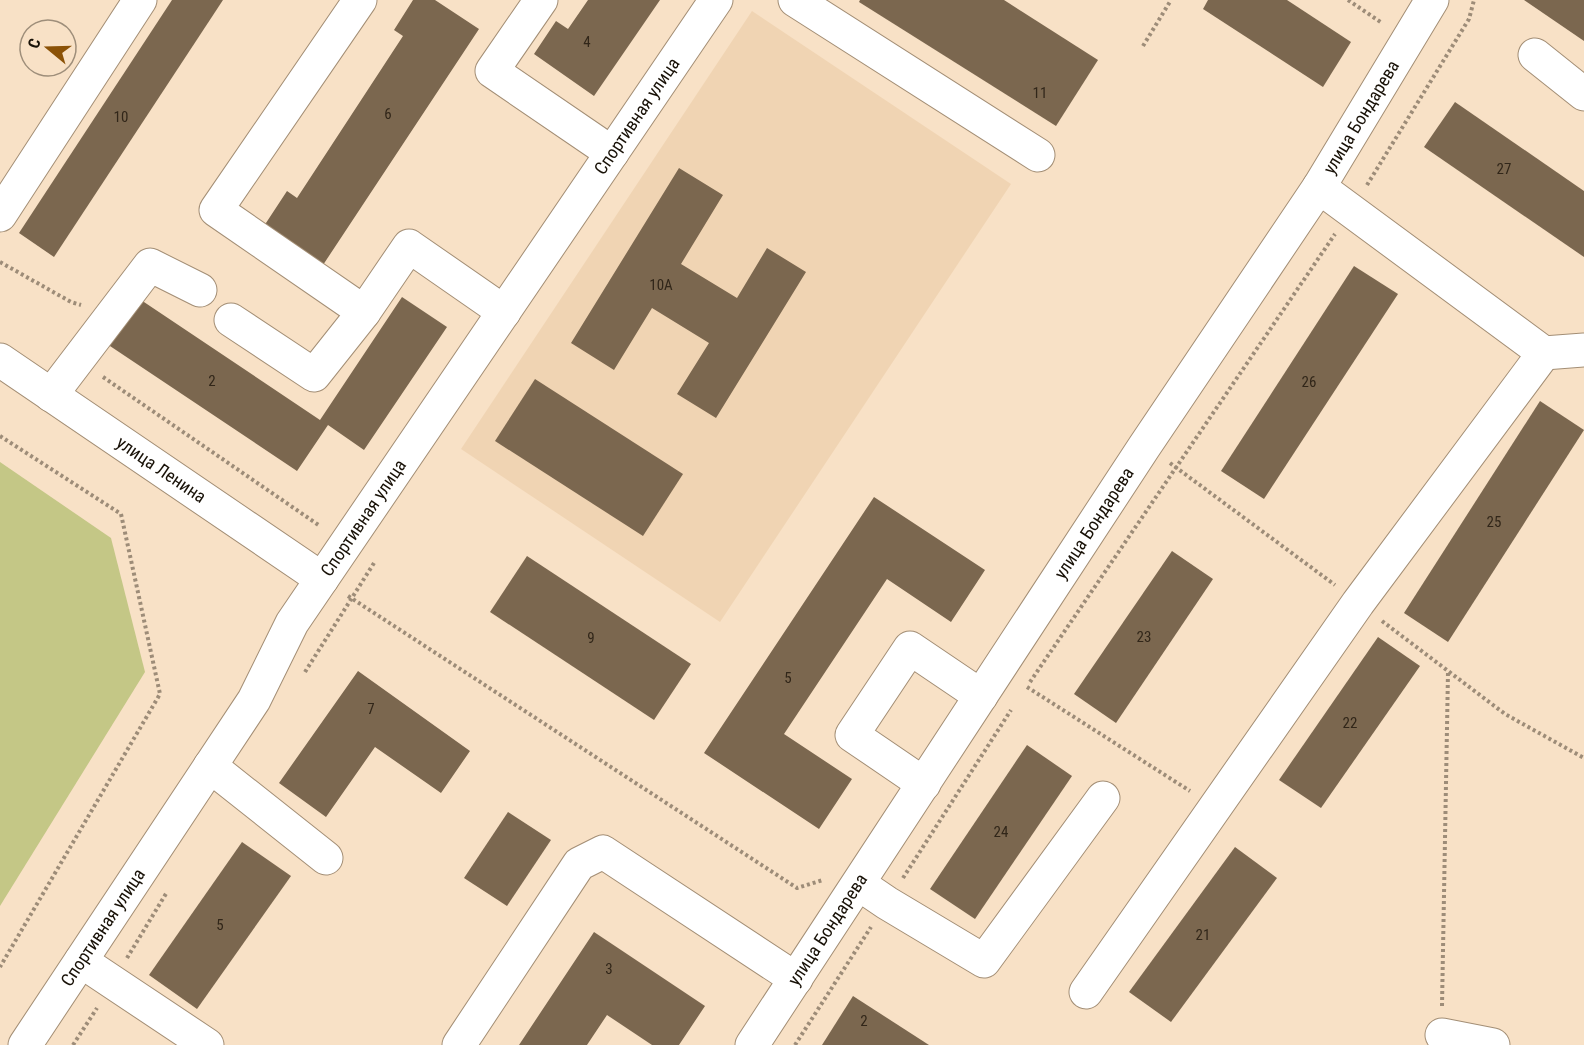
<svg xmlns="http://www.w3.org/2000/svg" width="1584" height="1045" viewBox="0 0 1584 1045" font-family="'Roboto Condensed',sans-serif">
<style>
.built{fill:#f0d4b3}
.green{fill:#c4c786}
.building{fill:#7b674f}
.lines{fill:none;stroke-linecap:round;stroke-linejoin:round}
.minor-casing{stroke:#a38e75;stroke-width:35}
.path{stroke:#9d8c78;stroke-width:4;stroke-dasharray:3 3;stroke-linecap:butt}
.minor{stroke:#fff;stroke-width:33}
.labels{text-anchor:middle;stroke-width:5;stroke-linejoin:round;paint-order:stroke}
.number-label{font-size:15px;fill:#312619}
.street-label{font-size:18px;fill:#181107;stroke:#f8e1c6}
</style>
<rect width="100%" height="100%" fill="#f8e1c6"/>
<path class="built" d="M752,11L1011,184L720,622L461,449Z"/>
<path class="green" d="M0,462L111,538L145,672L0,906Z"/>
<g class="building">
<path d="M172,0H223L54,257L19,233Z"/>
<path d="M413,0H435L479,29L323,265L264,226L287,191L297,198L403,36L394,30Z"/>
<path d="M588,0H660L594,96L534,54L556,21L568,29Z"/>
<path d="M860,0H1004L1098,60L1056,126L859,2Z"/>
<path d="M1208,0H1287L1351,42L1323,87L1203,9Z"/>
<path d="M1524,0H1584V41Z"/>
<path d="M1455,102L1584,191V257L1424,147Z"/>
<path d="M679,168L723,195L681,264L737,298L767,248L806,272L716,418L677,394L709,343L652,308L614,370L571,343Z"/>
<path d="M1354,266L1398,294L1264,499L1221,471Z"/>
<path d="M135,296L320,420L402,297L447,327L364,450L328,425L297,471L104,342Z"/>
<path d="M535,379L683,474L643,536L495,441Z"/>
<path d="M1540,401L1584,430L1448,642L1404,613Z"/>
<path d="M874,497L985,570L951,622L887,579L784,734L852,779L819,829L704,753Z"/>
<path d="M1172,551L1213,579L1116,723L1074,694Z"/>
<path d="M527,556L691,664L654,720L490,612Z"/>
<path d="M1378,637L1420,666L1321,808L1279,780Z"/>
<path d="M358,671L470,751L441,793L375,747L326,817L279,783Z"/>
<path d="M1027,745L1072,776L975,919L930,889Z"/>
<path d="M508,812L551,840L507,906L464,878Z"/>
<path d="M242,842L291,876L197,1009L149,975Z"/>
<path d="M1235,847L1277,878L1171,1022L1129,992Z"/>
<path d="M594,932L705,1006L679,1045H652L607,1015L587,1045H519Z"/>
<path d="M853,996L929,1045H822Z"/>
</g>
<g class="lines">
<defs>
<g id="minor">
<path d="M360,0L216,210L364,312L409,246L504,312"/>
<path d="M541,0L492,71L612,153"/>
<path d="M795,0L1038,155"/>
<path d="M1535,55L1584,94"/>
<path d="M1319,187L1544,353L1584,350"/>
<path d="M0,215L140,0"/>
<path d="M231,320L314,375L364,312"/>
<path id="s1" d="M0,360L322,579"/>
<path d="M51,395L150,265L200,290"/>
<path d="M210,766L326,858"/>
<path d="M924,784L852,735L910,648L981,696"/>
<path d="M859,884L887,903L984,961L1103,798"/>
<path d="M81,961L207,1045"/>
<path d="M1086,992L1358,603L1544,353"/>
<path d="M1442,1035L1493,1045"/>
<path id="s2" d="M25,1045L254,700L292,623L716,0"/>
<path d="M459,1045L579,864L603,852L796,979"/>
<path id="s3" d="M752,1045L1144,447L1319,187L1432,0"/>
</g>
</defs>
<use href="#minor" class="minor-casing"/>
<g class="path">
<path d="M1348,0L1382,23"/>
<path d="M1143,46L1171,0"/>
<path d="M1367,185L1469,19L1474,0"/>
<path d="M0,262L71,302L81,305"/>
<path d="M103,377L320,526"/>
<path d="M0,436L121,514L160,694L0,967"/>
<path d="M1170,463L1335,585"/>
<path d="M348,596L797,888L823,880"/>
<path d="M1382,621L1505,714L1584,758"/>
<path d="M305,672L374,563"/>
<path d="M1030,682L1335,234"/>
<path d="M1027,687L1190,791"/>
<path d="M903,878L1011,710"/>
<path d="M127,958L167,892"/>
<path d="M1442,1006L1448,672"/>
<path d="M73,1045L97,1008"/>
<path d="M795,1045L871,927"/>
</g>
<use href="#minor" class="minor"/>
</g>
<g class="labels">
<g class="number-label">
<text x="587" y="47">4</text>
<text x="1040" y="98">11</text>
<text x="388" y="119">6</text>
<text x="121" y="122">10</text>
<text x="1504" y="174">27</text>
<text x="661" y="290">10А</text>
<text x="212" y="386">2</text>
<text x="1309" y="387">26</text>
<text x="1494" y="527">25</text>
<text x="1144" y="642">23</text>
<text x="591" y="643">9</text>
<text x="788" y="683">5</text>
<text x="371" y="714">7</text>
<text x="1350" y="728">22</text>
<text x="1001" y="837">24</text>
<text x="220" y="930">5</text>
<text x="1203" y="940">21</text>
<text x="609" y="974">3</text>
<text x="864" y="1026">2</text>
</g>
<g class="street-label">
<text dy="6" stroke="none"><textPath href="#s2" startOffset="1113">Спортивная улица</textPath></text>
<text dy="6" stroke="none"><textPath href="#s3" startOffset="1110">улица Бондарева</textPath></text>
<text dy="6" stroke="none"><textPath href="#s1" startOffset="195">улица Ленина</textPath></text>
<text dy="6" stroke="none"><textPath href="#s2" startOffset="627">Спортивная улица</textPath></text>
<text dy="6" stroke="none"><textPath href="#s3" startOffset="624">улица Бондарева</textPath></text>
<text dy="6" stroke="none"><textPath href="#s2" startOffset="141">Спортивная улица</textPath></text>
<text dy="6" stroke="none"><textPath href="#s3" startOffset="138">улица Бондарева</textPath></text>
</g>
</g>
<g transform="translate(48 48) rotate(289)"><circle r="28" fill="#f8e1c6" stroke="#9e8e7a" stroke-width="1.5"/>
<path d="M0-4.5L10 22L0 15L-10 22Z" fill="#8b5207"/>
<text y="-9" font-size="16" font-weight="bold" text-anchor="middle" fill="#181107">С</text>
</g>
</svg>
